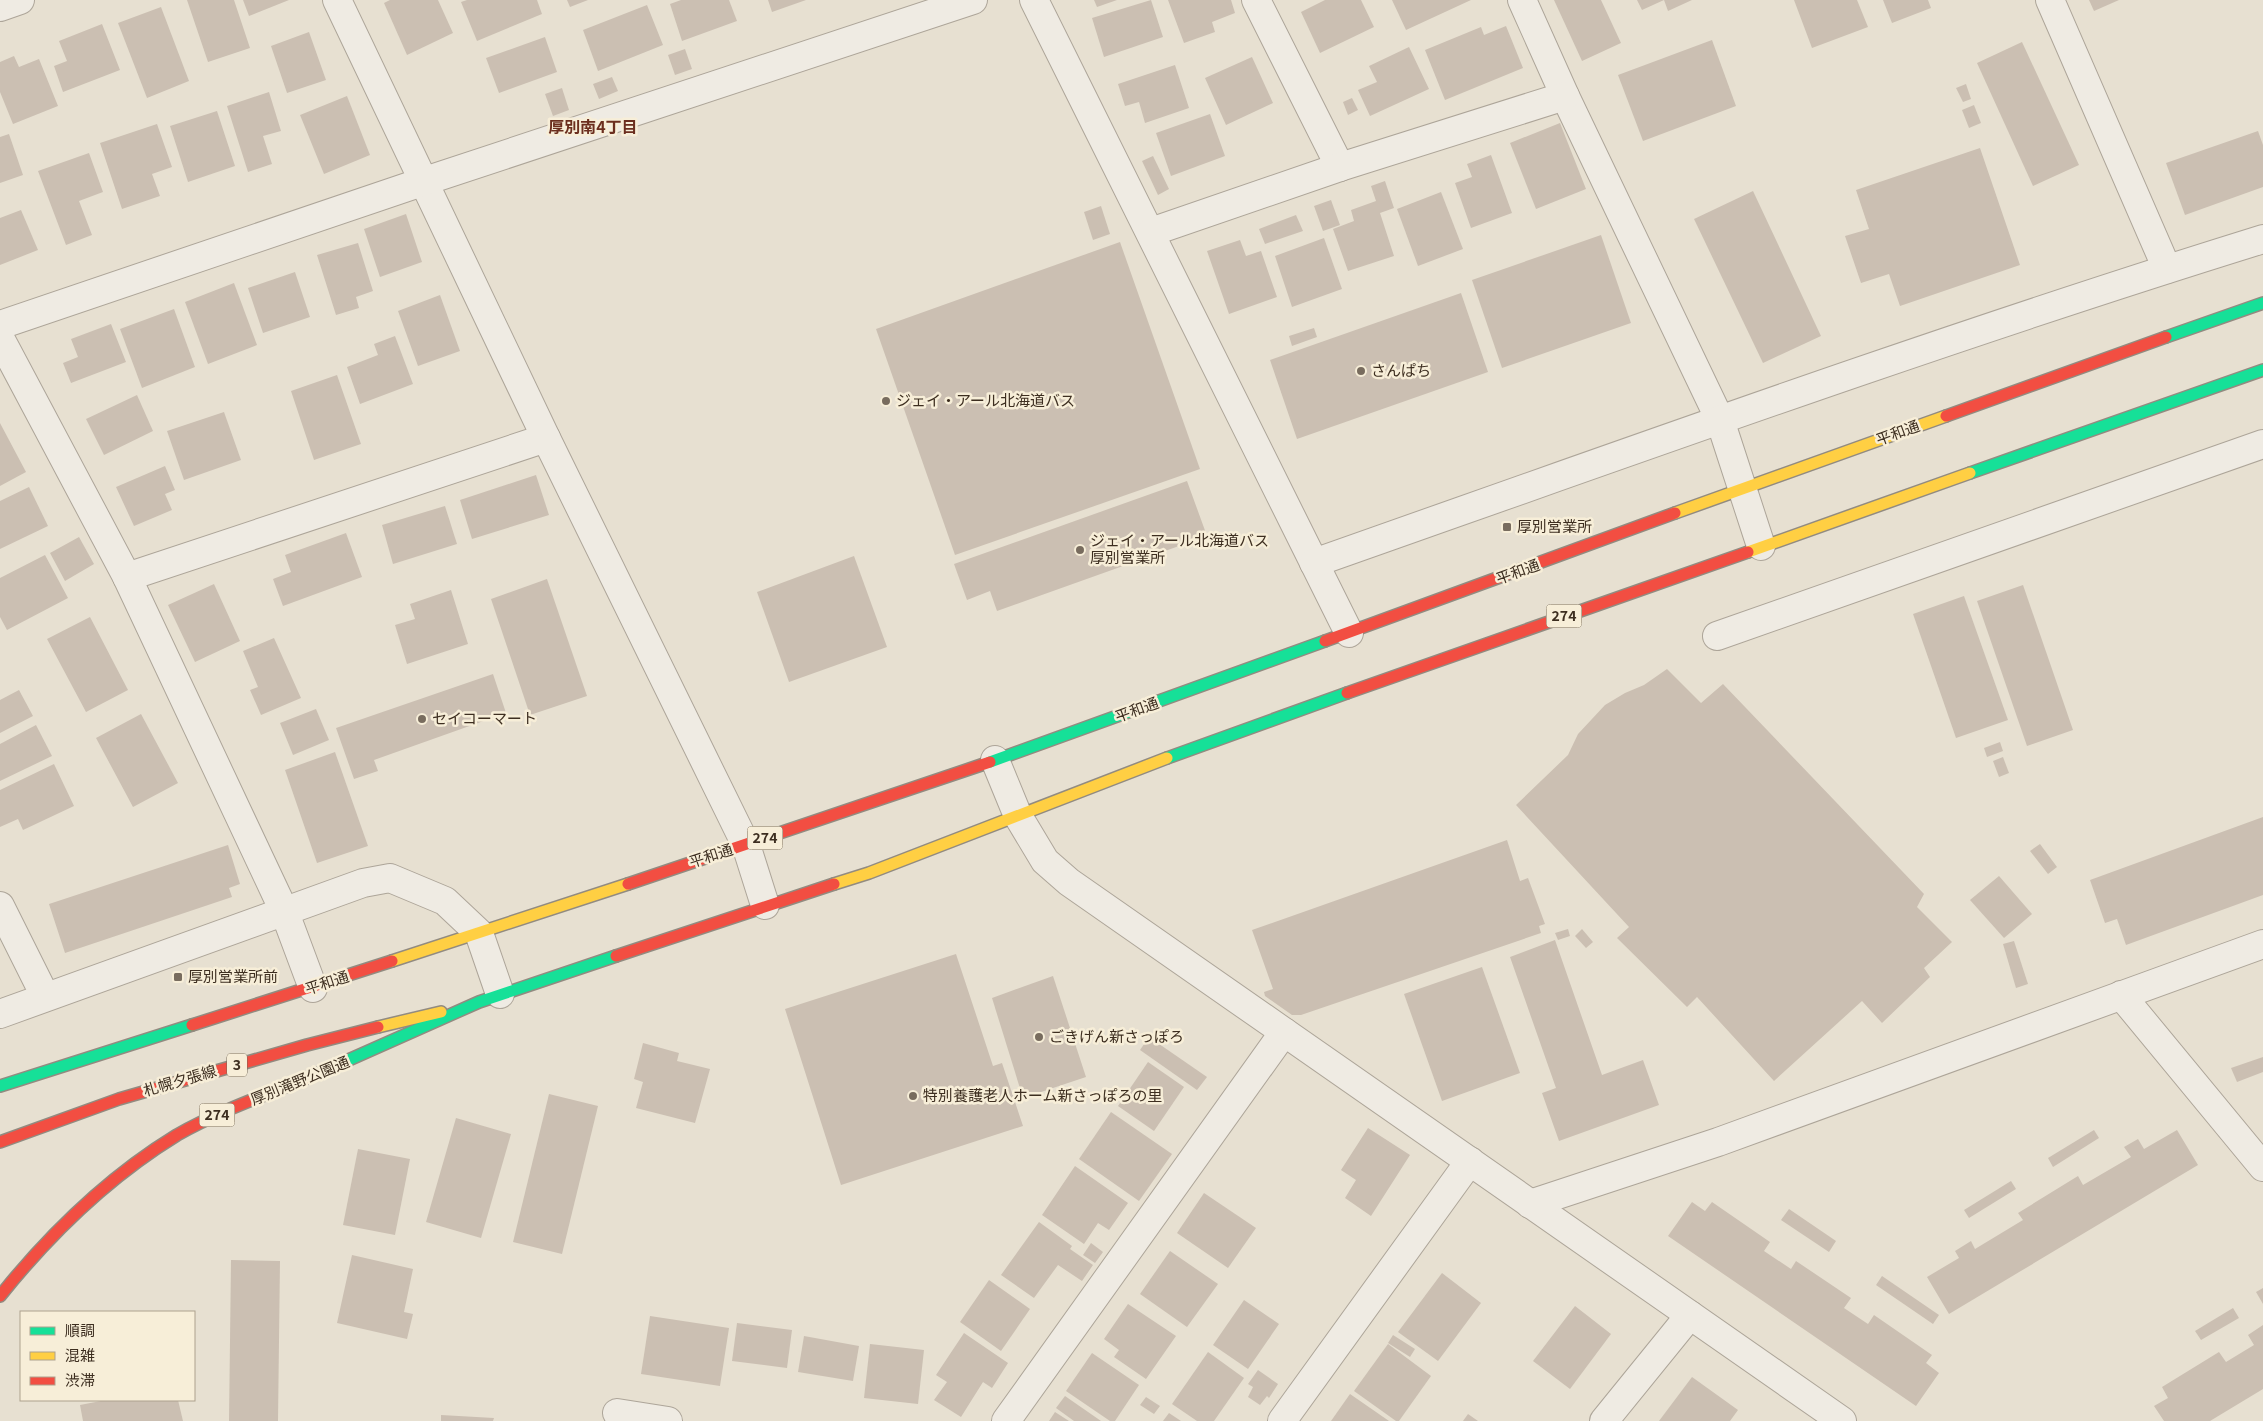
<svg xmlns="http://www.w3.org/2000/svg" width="2263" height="1421" viewBox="0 0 2263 1421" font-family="Georgia,'Noto Sans JP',serif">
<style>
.building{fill:#cbbfb2}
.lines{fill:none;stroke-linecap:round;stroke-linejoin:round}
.street-casing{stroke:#ada599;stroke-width:30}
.fast-casing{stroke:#928b80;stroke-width:14}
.slow-casing{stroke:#928b80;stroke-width:14}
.jam-casing{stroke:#928b80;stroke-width:14}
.street{stroke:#efebe3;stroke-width:28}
.fast{stroke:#16e098;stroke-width:11}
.slow{stroke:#ffcf43;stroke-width:11}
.jam{stroke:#f24e42;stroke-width:11}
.poi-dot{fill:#786c5e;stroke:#f7eed8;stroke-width:2}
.labels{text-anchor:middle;stroke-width:5;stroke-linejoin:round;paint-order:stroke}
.shield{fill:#f7eed8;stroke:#756857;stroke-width:1}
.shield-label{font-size:14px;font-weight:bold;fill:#3d2e20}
.poi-label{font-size:15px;fill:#3d2e20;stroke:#f7eed8;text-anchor:start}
.street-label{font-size:15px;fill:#3d2e20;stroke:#f7eed8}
.neighbourhood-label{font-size:16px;font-weight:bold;fill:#6b2e1e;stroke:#f7eed8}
</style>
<rect width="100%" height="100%" fill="#e7e0d1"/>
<g class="building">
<path d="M187,0H234L250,48L208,62Z"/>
<path d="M243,0H289L249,16Z"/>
<path d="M390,0H438L453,33L407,55L384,3Z"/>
<path d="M467,0H537L542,14L477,41L461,2Z"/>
<path d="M567,0H588L570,7Z"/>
<path d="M681,0H729L737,21L682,41L670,4Z"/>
<path d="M768,0H806L772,12Z"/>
<path d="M1094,0H1117L1097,7Z"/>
<path d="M1151,0L1163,37L1104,57L1092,18Z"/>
<path d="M1168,0H1231L1235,13L1212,22L1215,32L1184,43Z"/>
<path d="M1325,0H1361L1374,27L1320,53L1301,12Z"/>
<path d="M1392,0H1471L1406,30Z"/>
<path d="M1554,0H1601L1621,43L1582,61Z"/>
<path d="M1637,0H1692L1668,11L1664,0L1642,10Z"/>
<path d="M1794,0H1857L1868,27L1812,48Z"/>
<path d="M1883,0H1928L1931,8L1892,23Z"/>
<path d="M2089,0H2119L2094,11Z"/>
<path d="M647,5L663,45L598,71L583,30Z"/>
<path d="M161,7L189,81L147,98L118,23Z"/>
<path d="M102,24L120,70L63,92L54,66L67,61L59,41Z"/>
<path d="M1506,26L1523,68L1445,100L1425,50L1481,27L1484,35Z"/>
<path d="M309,32L326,80L287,93L271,46Z"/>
<path d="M545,37L557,72L499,93L486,58Z"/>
<path d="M1712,40L1736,106L1643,141L1618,75Z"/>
<path d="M2022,42L2079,165L2033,186L1977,63Z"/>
<path d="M1409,47L1429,89L1370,116L1358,90L1377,82L1369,66Z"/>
<path d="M685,49L692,69L675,75L668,55Z"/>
<path d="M14,56L19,67L39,59L58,106L13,124L0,92V62Z"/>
<path d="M1252,57L1273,103L1226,125L1205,78Z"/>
<path d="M1175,65L1189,108L1145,123L1139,102L1125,106L1118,84Z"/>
<path d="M612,77L618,91L599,99L593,84Z"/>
<path d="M1966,84L1971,99L1963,102L1956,88Z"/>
<path d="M562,88L569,110L553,116L545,94Z"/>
<path d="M269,92L281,131L263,136L272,164L248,172L227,106Z"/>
<path d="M347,96L370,155L324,174L300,115Z"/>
<path d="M1352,98L1358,110L1348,115L1343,102Z"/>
<path d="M1974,105L1981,123L1969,128L1962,110Z"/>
<path d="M217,111L235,166L188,182L170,126Z"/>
<path d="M1210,114L1225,156L1171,176L1156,133Z"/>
<path d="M1560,123L1586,189L1536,209L1510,143Z"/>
<path d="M157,124L172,167L152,174L160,196L122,209L100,143Z"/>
<path d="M2258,131L2263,145V187L2185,215L2166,163Z"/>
<path d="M9,134L23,175L0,183V137Z"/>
<path d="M1980,148L2020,265L1900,306L1889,274L1861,283L1845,236L1869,229L1856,190Z"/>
<path d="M89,153L103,192L79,201L92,235L66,245L38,171Z"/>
<path d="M1491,155L1512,213L1471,228L1455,183L1472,177L1467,164Z"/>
<path d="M1153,156L1169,189L1158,195L1142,161Z"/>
<path d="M1385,181L1394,208L1380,213L1394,256L1348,271L1333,229L1354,221L1351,210L1376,201L1371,186Z"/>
<path d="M1753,191L1821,336L1763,363L1694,219Z"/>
<path d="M1441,192L1463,249L1418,266L1397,209Z"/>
<path d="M1331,200L1340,225L1323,231L1314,206Z"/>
<path d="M1101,206L1110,234L1093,240L1084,212Z"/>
<path d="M21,210L38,250L0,265V218Z"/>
<path d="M406,214L422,262L380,277L364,229Z"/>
<path d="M1296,215L1303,231L1265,244L1259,229Z"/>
<path d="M1601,235L1631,323L1502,368L1472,280Z"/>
<path d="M1324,238L1342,289L1292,307L1275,256Z"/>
<path d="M1240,240L1246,256L1261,251L1277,297L1229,314L1207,251Z"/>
<path d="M1120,242L1200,469L955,555L876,329Z"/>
<path d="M358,243L373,291L356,297L359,308L336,315L317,255Z"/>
<path d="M295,272L310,317L263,333L248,288Z"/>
<path d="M234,283L257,345L208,364L185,302Z"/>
<path d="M1461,293L1488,372L1297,439L1270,360Z"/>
<path d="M440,295L460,351L418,366L398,311Z"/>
<path d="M174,309L195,367L142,388L120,329Z"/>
<path d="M111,324L126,362L71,383L63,363L78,357L71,339Z"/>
<path d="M1314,328L1317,337L1292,346L1289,336Z"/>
<path d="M395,336L413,384L360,404L347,367L378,355L374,344Z"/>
<path d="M337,375L361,444L314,460L291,391Z"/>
<path d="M137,395L153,431L104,455L86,419Z"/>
<path d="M224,412L241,460L184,480L167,431Z"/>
<path d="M0,423L26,472L0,486Z"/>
<path d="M165,466L175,490L165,494L172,510L134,526L116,487Z"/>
<path d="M536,475L549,515L472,539L460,500Z"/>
<path d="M1187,481L1207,536L997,611L990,591L967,600L954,564Z"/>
<path d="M29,487L48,526L0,549V501Z"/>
<path d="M445,506L457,544L393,564L382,525Z"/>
<path d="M346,533L362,577L283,606L273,579L291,572L285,555Z"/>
<path d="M79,537L94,564L65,581L50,553Z"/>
<path d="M45,555L68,598L7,630L0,617V578Z"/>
<path d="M854,556L887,647L789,682L757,592Z"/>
<path d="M547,579L587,696L530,715L491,599Z"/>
<path d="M214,584L240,641L195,662L168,605Z"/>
<path d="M2023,585L2073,730L2027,746L1977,601Z"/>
<path d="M451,590L468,644L407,664L395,625L415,619L410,604Z"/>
<path d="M1964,596L2008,720L1956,738L1913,614Z"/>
<path d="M90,617L128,690L86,712L47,639Z"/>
<path d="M274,638L301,698L261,715L250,690L258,687L243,651Z"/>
<path d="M1667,669L1701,703L1723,684L1924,894L1917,907L1952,942L1924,968L1930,977L1882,1023L1862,1001L1774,1081L1697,997L1687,1007L1617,938L1629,927L1516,805L1568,755L1578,734L1605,705L1625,693L1644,685Z"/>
<path d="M493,674L506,713L374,760L378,771L354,779L336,728Z"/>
<path d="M19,690L33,716L0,733V700Z"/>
<path d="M316,709L329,740L293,755L280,723Z"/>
<path d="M141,714L178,783L133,807L96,738Z"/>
<path d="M36,725L52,756L0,781V744Z"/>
<path d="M2000,742L2003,751L1987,757L1984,748Z"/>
<path d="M335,752L368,846L317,863L285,770Z"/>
<path d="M2003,757L2009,773L1999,777L1993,761Z"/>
<path d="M54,764L74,806L23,830L18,819L0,827V790Z"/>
<path d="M2263,817V895L2126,945L2117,919L2105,923L2090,880Z"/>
<path d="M1507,840L1520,881L1528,878L1545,924L1539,926L1541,933L1301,1015H1292L1265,996L1264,992L1273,989L1252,930Z"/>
<path d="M2040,844L2057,867L2048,874L2030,851Z"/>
<path d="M228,845L240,884L229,888L232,897L65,953L49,904Z"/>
<path d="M1999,876L2032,914L2004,938L1970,900Z"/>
<path d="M1568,929L1570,936L1558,940L1555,933Z"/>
<path d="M1582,929L1593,942L1586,948L1575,936Z"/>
<path d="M1555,940L1602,1075L1643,1060L1659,1105L1559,1141L1542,1093L1556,1088L1510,957Z"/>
<path d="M2014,941L2028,984L2016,988L2003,944Z"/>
<path d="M956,954L993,1066L1002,1063L1023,1126L841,1185L785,1009Z"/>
<path d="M1482,967L1520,1073L1442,1101L1404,994Z"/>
<path d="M1053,976L1086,1077L1023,1098L992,998Z"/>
<path d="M1149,1037L1207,1077L1197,1090L1140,1050Z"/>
<path d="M643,1043L679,1053L677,1061L710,1069L695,1123L636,1108L643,1082L634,1079Z"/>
<path d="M2263,1057V1072L2237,1082L2231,1068Z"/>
<path d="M1148,1062L1184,1087L1154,1131L1118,1106Z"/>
<path d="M549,1094L598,1106L562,1254L513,1242Z"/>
<path d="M1111,1112L1172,1154L1139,1201L1079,1159Z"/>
<path d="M456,1118L511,1134L481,1238L426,1222Z"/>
<path d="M1368,1128L1410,1155L1371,1216L1345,1198L1356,1180L1341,1170Z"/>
<path d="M2094,1130L2099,1138L2053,1167L2048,1158Z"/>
<path d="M2177,1130L2198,1165L1949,1314L1927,1277L1959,1258L1955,1251L1971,1241L1975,1249L2023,1220L2018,1213L2078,1176L2083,1185L2131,1157L2124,1147L2138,1139L2144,1149Z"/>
<path d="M358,1149L410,1159L395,1235L343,1225Z"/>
<path d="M1075,1166L1128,1203L1109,1230L1098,1223L1084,1244L1042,1215Z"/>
<path d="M2011,1181L2016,1189L1969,1218L1964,1210Z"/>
<path d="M1204,1193L1256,1228L1228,1268L1177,1233Z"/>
<path d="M1692,1202L1705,1211L1712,1202L1770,1242L1764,1251L1791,1269L1796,1261L1851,1298L1844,1308L1868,1324L1874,1315L1932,1355L1926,1363L1939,1373L1916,1406L1668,1236Z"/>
<path d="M1789,1209L1836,1241L1829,1252L1781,1220Z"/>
<path d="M1039,1222L1072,1246L1070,1249L1093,1265L1082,1281L1058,1265L1034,1298L1001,1275Z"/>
<path d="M1091,1243L1103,1252L1095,1263L1083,1255Z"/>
<path d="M1170,1251L1218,1284L1187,1327L1140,1294Z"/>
<path d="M352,1255L413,1269L404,1312L413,1314L407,1339L337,1323Z"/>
<path d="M231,1260L280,1261L278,1421H229Z"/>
<path d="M1442,1273L1481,1303L1438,1361L1398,1332Z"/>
<path d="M1882,1276L1939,1315L1933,1324L1876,1285Z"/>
<path d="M989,1280L1030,1309L1001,1351L960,1322Z"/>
<path d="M2263,1288V1304L2256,1292Z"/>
<path d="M1244,1300L1279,1324L1248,1369L1213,1345Z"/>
<path d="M1128,1304L1176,1336L1146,1379L1114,1357L1119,1350L1104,1339Z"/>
<path d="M1575,1306L1611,1334L1570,1389L1533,1361Z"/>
<path d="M2233,1308L2239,1318L2201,1340L2195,1331Z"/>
<path d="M650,1316L729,1328L720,1386L641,1374Z"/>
<path d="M737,1323L792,1330L787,1368L732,1361Z"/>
<path d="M2263,1325V1389L2210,1421H2164L2154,1406L2168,1398L2162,1387L2219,1352L2226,1362L2254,1345L2248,1335Z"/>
<path d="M964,1333L1008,1363L992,1388L983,1382L961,1417L934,1400L947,1382L936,1375Z"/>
<path d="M1393,1335L1415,1349L1410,1357L1388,1343Z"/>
<path d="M804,1336L859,1346L853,1381L798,1372Z"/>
<path d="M870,1344L924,1350L918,1404L864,1398Z"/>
<path d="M1388,1344L1431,1376L1399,1421H1396L1354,1391Z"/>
<path d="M1208,1352L1244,1378L1214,1421H1197L1172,1404Z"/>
<path d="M1092,1353L1139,1385L1115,1421H1110L1066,1391Z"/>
<path d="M1258,1370L1278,1384L1269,1398L1267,1396L1260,1405L1248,1397L1253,1387L1248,1384Z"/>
<path d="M1692,1377L1738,1410L1730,1421H1659Z"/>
<path d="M1350,1394L1389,1421H1331Z"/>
<path d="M1065,1396L1101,1421H1074L1056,1408Z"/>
<path d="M1146,1397L1160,1406L1154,1414L1140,1405Z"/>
<path d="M106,1400H178L183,1421H83L80,1405Z"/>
<path d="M1055,1412L1069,1421H1049Z"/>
<path d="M1169,1413L1181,1421H1163Z"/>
<path d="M1468,1414L1478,1421H1463Z"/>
<path d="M441,1415L494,1418L493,1421H441Z"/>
</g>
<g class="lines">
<defs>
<g id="street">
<path d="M337,0L546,438L746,845L765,905"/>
<path d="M1034,0L1349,633"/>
<path d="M1256,0L1340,167"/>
<path d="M1522,0L1565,96L1720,420L1761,546"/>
<path d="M2050,0L2167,269"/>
<path d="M0,7L20,0"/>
<path d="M1151,232L1340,167L1565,96"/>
<path d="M0,325L425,181L973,0"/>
<path d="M0,338L127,577L285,913L313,988"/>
<path d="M1314,563C1629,452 1944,338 2263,239"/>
<path d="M127,577L546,438"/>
<path d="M1717,636L2263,444"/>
<path d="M995,760L1018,816L1045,861L1069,882L1842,1421"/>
<path d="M0,906L45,996"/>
<path d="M2121,995L2263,1167"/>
<path d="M0,1014L363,883L390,878L445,901L479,933L500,994"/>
<path d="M1530,1204L1718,1142L2263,944"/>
<path d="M617,1413L668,1421"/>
<path d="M1006,1421L1284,1032"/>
<path d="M1282,1421L1470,1161"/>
<path d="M1604,1421L1690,1315"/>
</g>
<g id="fast">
<path d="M2166,337L2263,303"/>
<path d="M1970,473L2263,370"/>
<path d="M1167,758L1347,693"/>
<path d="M990,762L1325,641"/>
<path d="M317,1074L479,1002L616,956"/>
<path d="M0,1086L192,1025"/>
</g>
<g id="slow">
<path d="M1675,513L1946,416"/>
<path d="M1748,552L1970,473"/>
<path d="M834,884L869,873L1167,758"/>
<path d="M392,961L628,884"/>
<path d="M378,1027L441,1012"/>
</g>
<g id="jam">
<path d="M1946,416L2166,337"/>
<path d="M1325,641L1675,513"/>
<path d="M1347,693L1748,552"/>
<path d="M628,884L990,762"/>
<path d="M616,956L834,884"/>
<path d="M192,1025L392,961"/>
<path d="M0,1142L119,1099L307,1045L378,1027"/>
<path d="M0,1296C49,1235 110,1176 177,1135C221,1110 271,1093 317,1074"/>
</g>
</defs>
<use href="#street" class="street-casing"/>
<use href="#fast" class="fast-casing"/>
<use href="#slow" class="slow-casing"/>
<use href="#jam" class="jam-casing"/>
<use href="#street" class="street"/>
<use href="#fast" class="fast"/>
<use href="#slow" class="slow"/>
<use href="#jam" class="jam"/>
</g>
<g class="poi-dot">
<circle cx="1361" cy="371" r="5"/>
<circle cx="886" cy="401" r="5"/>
<rect x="1502" y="522" width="10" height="10" rx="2.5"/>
<circle cx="1080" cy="550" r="5"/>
<circle cx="422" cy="719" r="5"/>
<rect x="173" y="972" width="10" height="10" rx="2.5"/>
<circle cx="1039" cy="1037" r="5"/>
<circle cx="913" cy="1096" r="5"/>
</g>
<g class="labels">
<g class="shield">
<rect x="1546.5" y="604.5" width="35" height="23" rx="4"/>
<rect x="747.5" y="826.5" width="35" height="23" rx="4"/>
<rect x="227" y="1053.5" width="20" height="23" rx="4"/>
<rect x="199.5" y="1103.5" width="35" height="23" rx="4"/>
</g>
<g class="shield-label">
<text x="1564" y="621">274</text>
<text x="765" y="843">274</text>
<text x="237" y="1070">3</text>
<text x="217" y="1120">274</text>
</g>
<g class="poi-label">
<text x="1371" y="376">さんぱち</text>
<text x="896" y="406">ジェイ・アール北海道バス</text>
<text x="1517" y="532">厚別営業所</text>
<text x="1090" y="546">ジェイ・アール北海道バス<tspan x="1090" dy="17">厚別営業所</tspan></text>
<text x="432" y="724">セイコーマート</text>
<text x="188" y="982">厚別営業所前</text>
<text x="1049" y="1042">ごきげん新さっぽろ</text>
<text x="923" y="1101">特別養護老人ホーム新さっぽろの里</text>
</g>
<g class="street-label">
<text transform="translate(1898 433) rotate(-20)" y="5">平和通</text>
<text transform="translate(1518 572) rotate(-20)" y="5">平和通</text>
<text transform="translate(1137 710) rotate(-20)" y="5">平和通</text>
<text transform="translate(711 856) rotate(-18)" y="5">平和通</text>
<text transform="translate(327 983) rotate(-18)" y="5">平和通</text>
<text transform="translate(180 1081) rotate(-16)" y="5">札幌夕張線</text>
<text transform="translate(300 1081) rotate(-22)" y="5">厚別滝野公園通</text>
</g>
<g class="neighbourhood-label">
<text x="593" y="133">厚別南4丁目</text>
</g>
</g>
<rect x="20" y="1311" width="175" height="90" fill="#f7eed8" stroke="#ada18e"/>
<rect x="30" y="1327" width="25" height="8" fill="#16e098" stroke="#ada18e"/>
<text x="65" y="1336" font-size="15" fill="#3d2e20">順調</text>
<rect x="30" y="1352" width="25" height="8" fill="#ffcf43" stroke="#ada18e"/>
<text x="65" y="1361" font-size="15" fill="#3d2e20">混雑</text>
<rect x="30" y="1377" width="25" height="8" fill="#f24e42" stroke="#ada18e"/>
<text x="65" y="1386" font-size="15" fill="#3d2e20">渋滞</text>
</svg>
